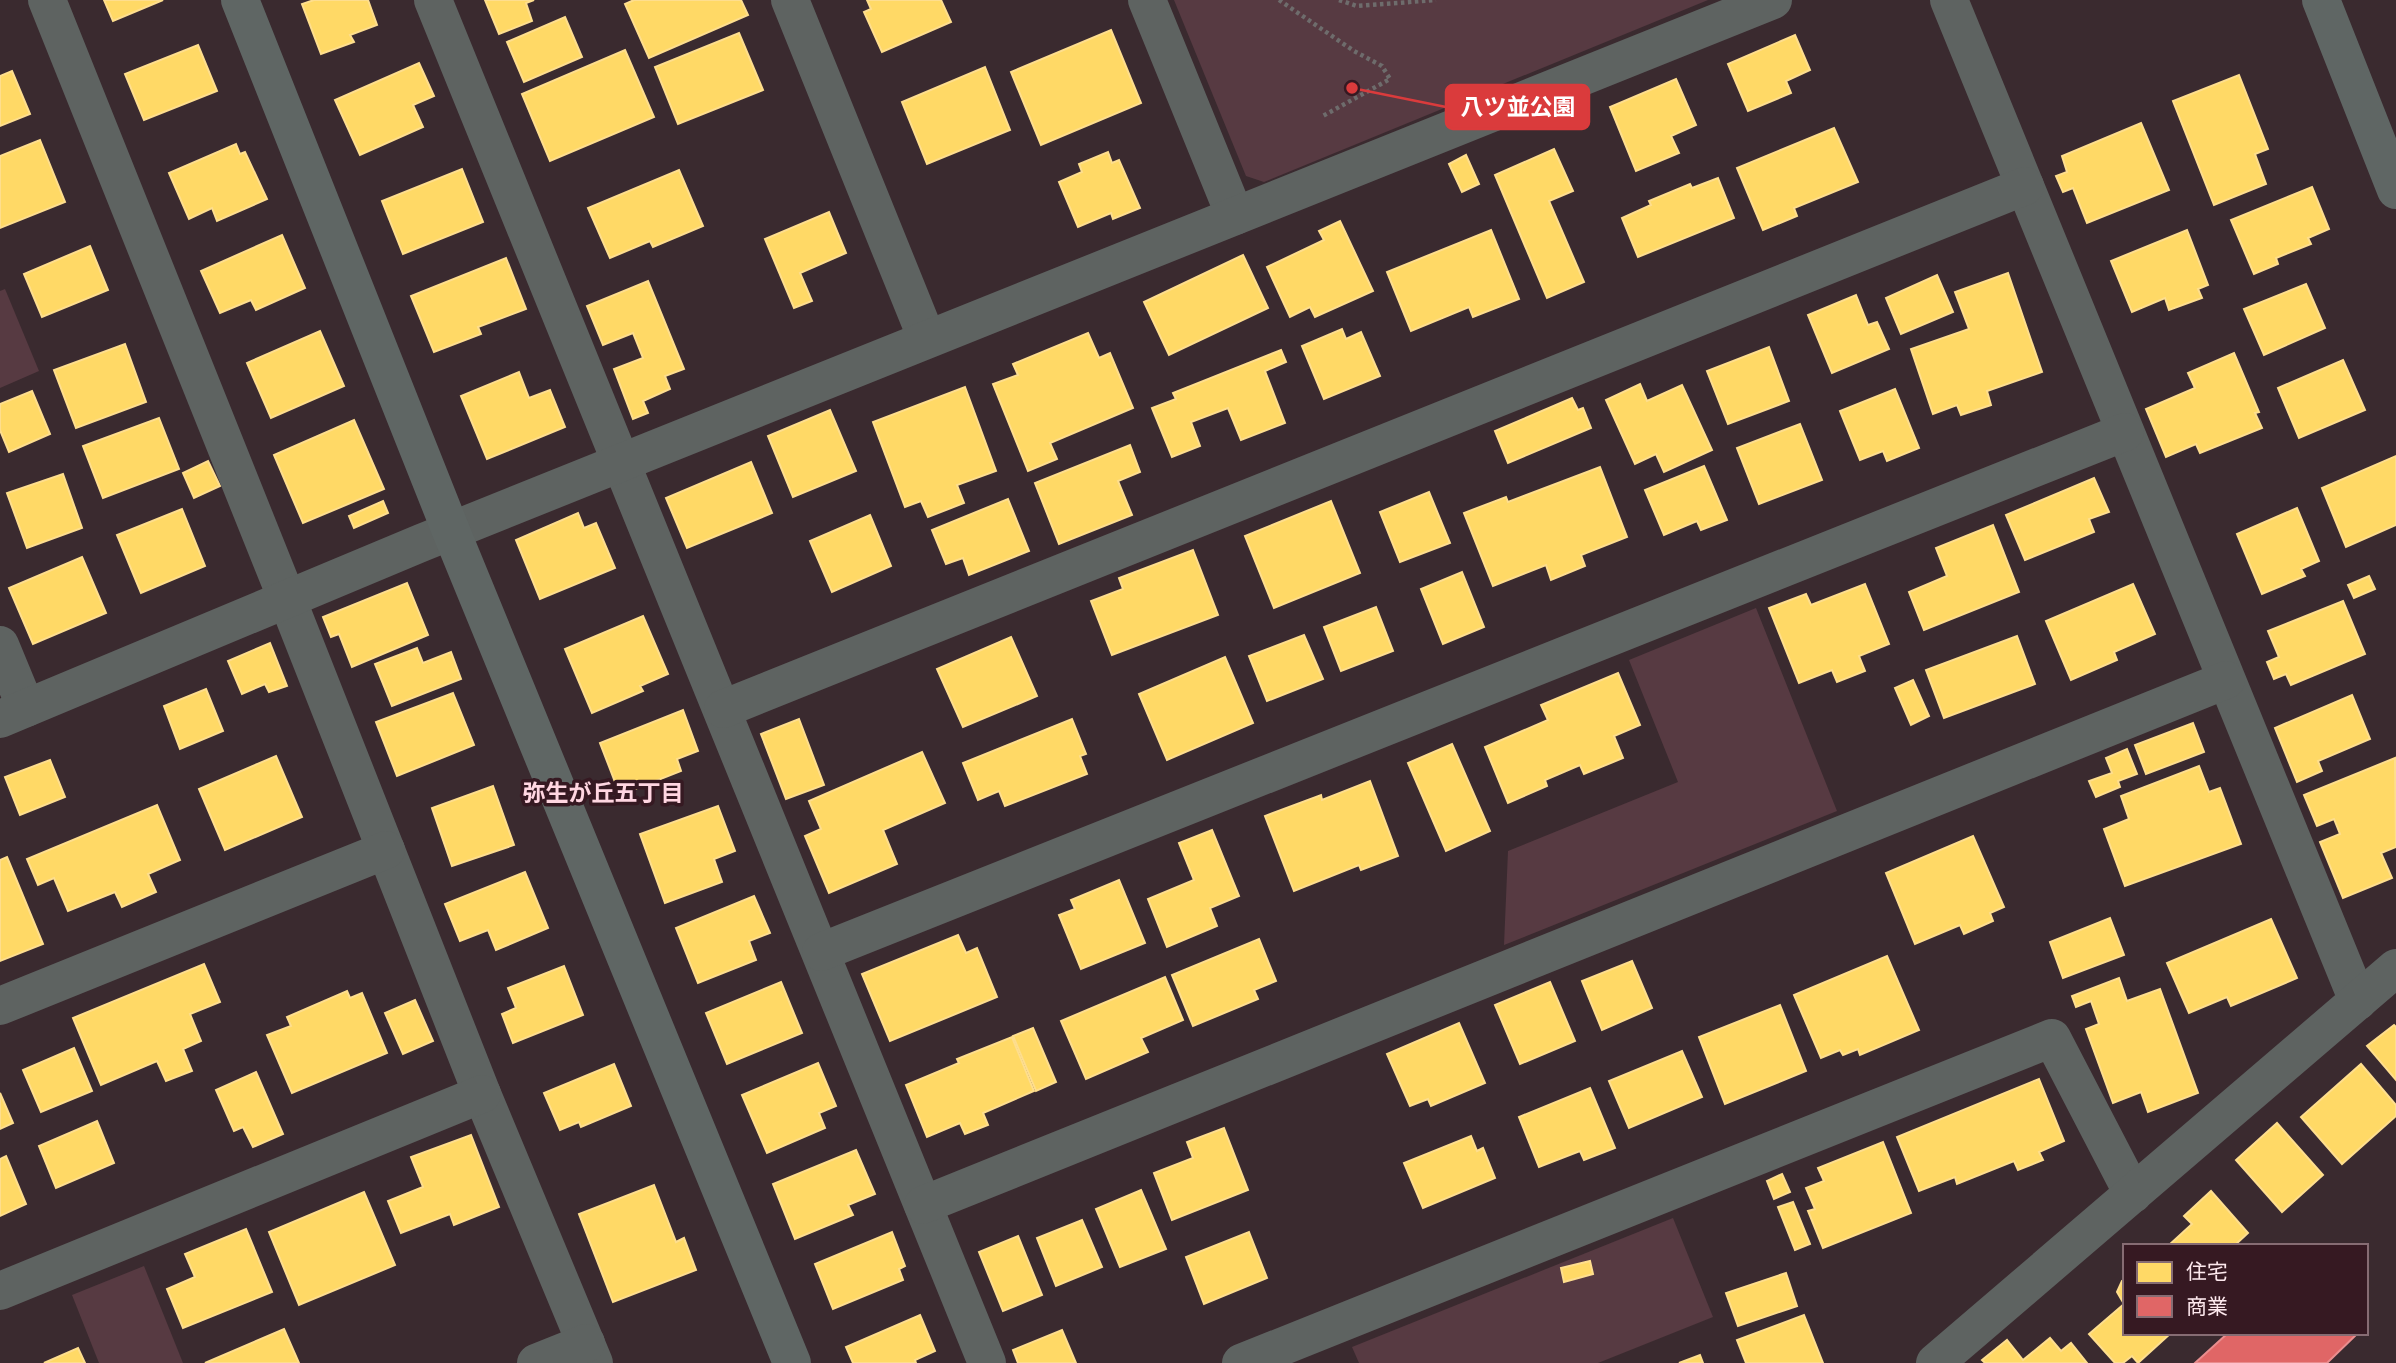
<svg xmlns="http://www.w3.org/2000/svg" width="2396" height="1363" viewBox="0 0 2396 1363" font-family="'Work Sans','Noto Sans JP',sans-serif">
<style>
.green{fill:#573a42}
.homes{fill:#ffd966;stroke:#fede8e;stroke-width:2}
.shops{fill:#e06666;stroke:#e98d8e;stroke-width:2}
.lines{fill:none;stroke-linecap:round;stroke-linejoin:round}
.path{stroke:#6e6c6c;stroke-width:4.5;stroke-dasharray:3.5 3.5;stroke-linecap:butt}
.street{stroke:#5e6361;stroke-width:38}
.secondary{stroke:#5f6664;stroke-width:38}
.labels{text-anchor:middle;stroke-width:7;stroke-linejoin:round;paint-order:stroke}
.neighbourhood-label{font-size:23px;font-weight:bold;fill:#ffd6e1;stroke:#361922}
.leader{fill:none;stroke:#da3b3c;stroke-width:2.5}
.callout-dot{fill:#da3b3c;stroke:#361922;stroke-width:2.5}
.callout{fill:#da3b3c;stroke:#da3b3c;stroke-width:2.5}
.callout-label{font-size:23px;text-anchor:middle;font-weight:bold;fill:#fff}
</style>
<rect width="100%" height="100%" fill="#3a2a2f"/>
<g class="green">
<path d="M1174,0H1708L1264,182L1246,176Z"/>
<path d="M5,289L39,371L0,388V291Z"/>
<path d="M1756,608L1837,811L1504,945L1508,851L1678,782L1629,660Z"/>
<path d="M1673,1218L1713,1317L1598,1363H1359L1352,1347Z"/>
<path d="M144,1266L183,1363H99L72,1295Z"/>
</g>
<g class="homes">
<path d="M104,0H163L113,21Z"/>
<path d="M314,0H368L377,25L350,35L354,42L321,54L302,4Z"/>
<path d="M485,0H534L526,3L532,21L499,34Z"/>
<path d="M634,0H741L748,15L649,58L625,4Z"/>
<path d="M867,0H941L951,22L882,52L864,12L871,9Z"/>
<path d="M565,17L582,57L524,82L507,42Z"/>
<path d="M1111,30L1141,103L1041,145L1011,72Z"/>
<path d="M739,33L763,90L678,124L655,67Z"/>
<path d="M1795,35L1810,70L1786,81L1791,93L1748,111L1728,64Z"/>
<path d="M198,45L217,91L144,120L125,74Z"/>
<path d="M625,50L654,117L550,161L522,94Z"/>
<path d="M419,63L434,96L413,105L423,127L360,155L335,100Z"/>
<path d="M985,67L1010,130L927,164L902,102Z"/>
<path d="M12,71L30,114L0,126V76Z"/>
<path d="M2239,75L2268,149L2255,154L2266,184L2214,205L2173,101Z"/>
<path d="M1676,79L1696,125L1671,136L1679,153L1636,171L1610,107Z"/>
<path d="M2141,123L2169,190L2087,223L2073,188L2063,192L2056,176L2067,172L2062,156Z"/>
<path d="M1834,128L1858,182L1794,208L1797,216L1763,230L1737,168Z"/>
<path d="M40,140L65,202L0,228V156Z"/>
<path d="M236,144L240,154L245,152L267,199L217,221L212,208L189,219L169,173Z"/>
<path d="M1554,149L1573,191L1549,201L1584,282L1547,298L1495,175Z"/>
<path d="M1108,152L1112,163L1119,160L1140,208L1113,219L1111,213L1078,227L1059,182L1082,172L1079,164Z"/>
<path d="M1466,155L1479,184L1462,192L1449,164Z"/>
<path d="M462,169L483,222L403,254L382,201Z"/>
<path d="M679,170L703,226L653,247L650,241L610,258L588,208Z"/>
<path d="M1718,178L1734,218L1638,257L1622,218L1651,205L1649,201L1690,184L1692,188Z"/>
<path d="M2312,187L2329,229L2308,238L2311,244L2276,258L2278,264L2254,274L2231,220Z"/>
<path d="M829,212L846,253L800,273L812,301L794,308L765,239Z"/>
<path d="M1340,221L1373,291L1315,317L1310,307L1290,317L1267,267L1324,240L1319,231Z"/>
<path d="M1491,230L1519,299L1473,317L1469,307L1411,331L1387,272Z"/>
<path d="M2187,230L2208,285L2198,289L2202,298L2169,310L2165,298L2132,312L2111,261Z"/>
<path d="M282,235L305,288L256,310L251,300L220,313L201,271Z"/>
<path d="M90,246L108,290L42,317L24,274Z"/>
<path d="M1243,255L1268,308L1169,355L1144,302Z"/>
<path d="M506,258L526,309L478,327L481,334L434,352L411,296Z"/>
<path d="M2008,273L2042,372L1987,391L1991,405L1961,415L1957,405L1933,414L1911,349L1969,329L1955,292Z"/>
<path d="M1937,275L1953,312L1901,334L1886,298Z"/>
<path d="M648,281L684,369L665,376L670,389L643,401L648,413L633,419L614,369L643,358L633,333L603,345L587,306Z"/>
<path d="M2306,284L2325,328L2264,355L2244,309Z"/>
<path d="M1856,295L1868,325L1877,322L1889,349L1832,373L1808,315Z"/>
<path d="M1342,329L1346,339L1361,332L1380,376L1324,399L1302,346Z"/>
<path d="M320,331L344,386L271,418L247,363Z"/>
<path d="M1088,333L1099,358L1110,353L1133,408L1050,443L1057,459L1028,471L993,384L1018,375L1013,364Z"/>
<path d="M125,344L146,402L76,428L54,370Z"/>
<path d="M1769,347L1789,401L1728,424L1707,371Z"/>
<path d="M1281,350L1286,362L1265,371L1285,423L1241,440L1228,408L1191,422L1200,446L1172,457L1152,408L1176,399L1173,393Z"/>
<path d="M2234,353L2259,412L2255,413L2262,428L2200,453L2196,444L2166,457L2146,409L2195,388L2188,373Z"/>
<path d="M2343,360L2365,410L2299,438L2278,388Z"/>
<path d="M519,372L529,398L550,390L565,427L487,459L461,396Z"/>
<path d="M1640,384L1647,401L1682,385L1712,450L1664,472L1656,454L1635,464L1606,400Z"/>
<path d="M965,387L996,471L957,485L964,503L928,517L921,501L905,507L873,422Z"/>
<path d="M1895,389L1919,448L1887,461L1883,451L1860,460L1840,411Z"/>
<path d="M32,391L50,434L9,452L0,430V404Z"/>
<path d="M1572,398L1578,410L1583,408L1591,428L1508,463L1495,431Z"/>
<path d="M830,410L856,471L793,497L768,436Z"/>
<path d="M159,418L179,469L103,498L83,446Z"/>
<path d="M354,420L384,489L303,523L274,455Z"/>
<path d="M1800,424L1822,480L1759,504L1737,448Z"/>
<path d="M1130,445L1140,472L1118,481L1132,515L1059,544L1035,483Z"/>
<path d="M2396,456V525L2346,547L2322,488Z"/>
<path d="M208,461L220,486L194,498L183,473Z"/>
<path d="M751,462L772,513L687,548L666,498Z"/>
<path d="M1704,466L1727,520L1701,530L1697,521L1664,535L1645,490Z"/>
<path d="M1600,467L1627,537L1581,555L1585,566L1551,580L1546,565L1493,586L1464,513L1506,497L1508,502Z"/>
<path d="M63,474L82,528L27,548L7,493Z"/>
<path d="M2094,478L2109,512L2089,519L2094,532L2025,560L2006,515Z"/>
<path d="M1429,492L1450,543L1400,562L1380,512Z"/>
<path d="M1008,499L1029,551L969,575L963,558L946,564L932,530Z"/>
<path d="M383,501L388,513L354,528L349,516Z"/>
<path d="M1331,501L1360,573L1274,608L1245,536Z"/>
<path d="M2297,508L2319,561L2301,569L2305,576L2262,594L2237,534Z"/>
<path d="M182,509L205,566L141,593L117,535Z"/>
<path d="M578,513L584,528L596,523L615,568L540,599L516,540Z"/>
<path d="M870,515L891,566L832,592L810,541Z"/>
<path d="M1993,525L2019,592L1924,630L1909,592L1947,576L1936,548Z"/>
<path d="M1193,550L1218,615L1112,655L1091,601L1123,589L1119,578Z"/>
<path d="M82,557L106,613L33,644L9,588Z"/>
<path d="M1462,572L1484,627L1443,644L1421,589Z"/>
<path d="M2369,576L2375,589L2354,598L2348,585Z"/>
<path d="M407,583L428,635L352,667L339,634L331,637L323,617Z"/>
<path d="M1865,584L1889,644L1859,656L1865,671L1837,682L1832,670L1799,683L1769,608L1806,594L1811,605Z"/>
<path d="M2133,584L2155,634L2114,652L2117,660L2071,680L2046,621Z"/>
<path d="M2343,601L2365,654L2291,685L2286,674L2274,679L2267,662L2279,657L2268,631Z"/>
<path d="M1376,607L1393,651L1341,671L1324,627Z"/>
<path d="M643,616L668,674L640,686L643,691L592,713L565,649Z"/>
<path d="M1304,635L1323,679L1267,701L1249,656Z"/>
<path d="M2017,636L2035,684L1944,718L1926,670Z"/>
<path d="M1011,637L1037,696L963,727L937,669Z"/>
<path d="M270,643L287,686L269,692L265,684L242,694L228,661Z"/>
<path d="M417,648L423,663L451,652L461,679L392,706L375,664Z"/>
<path d="M1225,657L1253,723L1167,760L1139,694Z"/>
<path d="M1618,673L1640,725L1614,736L1623,758L1584,774L1580,765L1545,780L1547,786L1508,803L1485,747L1548,720L1541,705Z"/>
<path d="M1913,680L1929,716L1911,725L1895,688Z"/>
<path d="M206,689L223,731L180,749L164,706Z"/>
<path d="M453,693L474,745L397,776L376,722Z"/>
<path d="M2352,695L2370,739L2318,761L2322,771L2297,782L2275,728Z"/>
<path d="M683,710L698,751L677,759L681,771L620,795L600,743Z"/>
<path d="M799,719L824,785L786,799L761,734Z"/>
<path d="M1072,719L1086,754L1080,756L1087,774L1005,806L999,791L978,800L963,763Z"/>
<path d="M2193,723L2204,752L2146,774L2135,745Z"/>
<path d="M1452,744L1490,831L1446,851L1408,763Z"/>
<path d="M2127,749L2137,774L2118,781L2120,787L2096,797L2089,781L2112,773L2106,758Z"/>
<path d="M922,752L945,803L883,830L897,864L829,893L805,836L821,829L809,801Z"/>
<path d="M276,756L302,817L225,850L199,789Z"/>
<path d="M2395,758L2396,847L2381,853L2392,878L2343,898L2320,842L2340,834L2334,819L2317,826L2304,795Z"/>
<path d="M50,760L65,797L20,815L5,777Z"/>
<path d="M2199,766L2209,792L2220,788L2241,844L2125,886L2104,829L2129,819L2121,796Z"/>
<path d="M1370,781L1398,856L1361,870L1359,865L1294,891L1265,816L1321,795L1322,800Z"/>
<path d="M493,786L514,845L452,866L432,808Z"/>
<path d="M157,805L180,860L148,874L156,892L122,907L115,892L68,911L54,878L38,885L27,859Z"/>
<path d="M718,806L735,851L714,859L722,882L665,903L640,834Z"/>
<path d="M1212,830L1239,896L1210,908L1217,926L1167,947L1148,899L1194,880L1179,843Z"/>
<path d="M1973,836L2004,907L1990,913L1993,921L1964,934L1960,925L1915,944L1886,873Z"/>
<path d="M7,857L43,944L0,961V860Z"/>
<path d="M525,872L548,928L496,950L488,930L460,941L445,904Z"/>
<path d="M1119,880L1145,943L1081,969L1059,915L1075,909L1071,900Z"/>
<path d="M754,896L770,933L749,941L756,960L698,983L676,928Z"/>
<path d="M2110,918L2124,955L2063,978L2050,942Z"/>
<path d="M2271,919L2297,978L2231,1006L2227,997L2189,1013L2167,963Z"/>
<path d="M958,935L966,953L977,948L997,997L890,1041L862,974Z"/>
<path d="M1259,939L1276,981L1254,990L1258,999L1193,1026L1172,975Z"/>
<path d="M1887,956L1919,1030L1860,1055L1858,1049L1843,1055L1840,1050L1821,1058L1794,995Z"/>
<path d="M1632,961L1652,1008L1602,1030L1582,981Z"/>
<path d="M204,964L220,1002L190,1014L201,1041L183,1049L192,1071L166,1081L157,1061L101,1085L73,1018Z"/>
<path d="M564,966L583,1015L513,1043L502,1014L516,1008L508,988Z"/>
<path d="M1165,977L1183,1020L1141,1038L1148,1052L1086,1079L1061,1021Z"/>
<path d="M2119,978L2127,1001L2160,989L2198,1093L2148,1112L2141,1092L2113,1103L2086,1029L2099,1024L2091,1001L2076,1007L2072,996Z"/>
<path d="M781,982L802,1033L727,1064L706,1013Z"/>
<path d="M1550,982L1575,1041L1520,1064L1495,1005Z"/>
<path d="M347,991L350,998L362,993L387,1053L292,1093L267,1035L291,1026L287,1017Z"/>
<path d="M415,1000L433,1041L403,1054L385,1013Z"/>
<path d="M1780,1005L1806,1071L1725,1104L1699,1037Z"/>
<path d="M1459,1023L1485,1083L1431,1106L1428,1099L1410,1106L1387,1054Z"/>
<path d="M2394,1025L2396,1027V1080L2367,1046Z"/>
<path d="M1033,1028L1056,1082L1036,1091L1013,1036Z"/>
<path d="M1012,1037L1034,1091L983,1113L988,1125L965,1134L960,1123L927,1137L906,1085L959,1063L957,1059Z"/>
<path d="M74,1048L92,1091L41,1112L23,1070Z"/>
<path d="M1682,1051L1702,1097L1629,1128L1609,1081Z"/>
<path d="M818,1063L836,1106L819,1113L825,1128L767,1153L742,1095Z"/>
<path d="M614,1064L631,1106L581,1127L579,1122L560,1130L544,1093Z"/>
<path d="M2361,1064L2396,1105V1116L2342,1164L2301,1117Z"/>
<path d="M256,1072L283,1134L253,1147L243,1127L234,1131L216,1090Z"/>
<path d="M2039,1079L2064,1141L2039,1152L2043,1160L2018,1170L2014,1161L1957,1184L1955,1177L1919,1191L1897,1137Z"/>
<path d="M1590,1088L1615,1148L1584,1160L1580,1151L1539,1167L1519,1117Z"/>
<path d="M0,1093L13,1123L0,1129Z"/>
<path d="M97,1121L114,1163L56,1188L39,1146Z"/>
<path d="M2277,1123L2323,1175L2282,1212L2236,1160Z"/>
<path d="M1224,1128L1248,1190L1172,1220L1154,1173L1193,1158L1187,1142Z"/>
<path d="M471,1135L499,1207L454,1225L450,1214L401,1233L388,1201L423,1187L411,1157Z"/>
<path d="M1471,1136L1477,1151L1483,1148L1495,1178L1423,1208L1404,1163Z"/>
<path d="M1883,1142L1911,1213L1823,1248L1808,1211L1815,1209L1806,1188L1824,1181L1818,1168Z"/>
<path d="M856,1150L875,1194L848,1205L853,1215L795,1239L773,1184Z"/>
<path d="M6,1156L26,1204L0,1216V1159Z"/>
<path d="M1782,1174L1790,1192L1774,1199L1767,1181Z"/>
<path d="M654,1185L676,1242L684,1238L696,1270L613,1302L579,1214Z"/>
<path d="M1141,1190L1166,1249L1120,1267L1096,1209Z"/>
<path d="M2211,1191L2248,1233L2234,1246H2168L2192,1224L2184,1216Z"/>
<path d="M364,1192L395,1265L299,1305L269,1232Z"/>
<path d="M1793,1202L1810,1244L1795,1250L1778,1207Z"/>
<path d="M1082,1220L1102,1267L1056,1286L1037,1238Z"/>
<path d="M246,1229L272,1292L183,1328L167,1289L195,1277L185,1254Z"/>
<path d="M892,1232L905,1266L899,1269L903,1280L833,1309L815,1264Z"/>
<path d="M1249,1232L1267,1278L1204,1304L1186,1257Z"/>
<path d="M1018,1236L1042,1295L1003,1311L979,1252Z"/>
<path d="M1590,1261L1593,1274L1564,1282L1561,1268Z"/>
<path d="M1786,1273L1797,1306L1738,1326L1726,1293Z"/>
<path d="M2125,1279V1333H2171L2138,1363L2132,1356L2123,1363H2115L2089,1334L2124,1304L2117,1292L2122,1281Z"/>
<path d="M920,1315L935,1351L915,1360L916,1363H853L846,1347Z"/>
<path d="M1804,1315L1823,1363H1746L1737,1340Z"/>
<path d="M284,1329L299,1363H205Z"/>
<path d="M1062,1330L1076,1363H1018L1013,1350Z"/>
<path d="M2050,1338L2061,1351L2071,1343L2087,1363H1985L1982,1360L2007,1340L2023,1360Z"/>
<path d="M78,1348L85,1363H44Z"/>
<path d="M1700,1355L1703,1363H1679Z"/>
</g>
<path class="shops" d="M2228,1333H2358L2327,1363H2195Z"/>
<g class="lines">
<g class="path">
<path d="M1279,0L1354,51L1382,66L1390,79L1321,117"/>
<path d="M1339,0L1357,6L1436,0"/>
</g>
<g class="street">
<path d="M47,0L287,599L482,1094L594,1363"/>
<path d="M433,0L987,1363"/>
<path d="M790,0L927,339"/>
<path d="M1147,0L1235,216"/>
<path d="M1949,0L2358,1001"/>
<path d="M0,645L26,708"/>
<path d="M723,709L2025,186"/>
<path d="M0,719L421,543L1773,0"/>
<path d="M821,952L2125,432"/>
<path d="M0,1006L386,850"/>
<path d="M923,1205L2226,680"/>
<path d="M0,1291L482,1094"/>
<path d="M536,1363L586,1343"/>
<path d="M1241,1363L2052,1038L2133,1194"/>
<path d="M1935,1363L2396,968"/>
</g>
<g class="secondary">
<path d="M240,0L451,531L792,1363"/>
<path d="M2321,0L2396,190"/>
</g>
</g>
<g class="labels">
<g class="neighbourhood-label">
<text x="603" y="801">弥生が丘五丁目</text>
</g>
</g>
<path class="leader" d="M1352 88L1446 107"/>
<circle class="callout-dot" cx="1352" cy="88" r="7"/>
<rect class="callout" x="1446" y="85" width="143" height="44" rx="7"/>
<g class="callout-label">
<text x="1518" y="115">八ツ並公園</text>
</g>
<rect x="2123" y="1244" width="245" height="91" fill="#361922" stroke="#866c73" stroke-width="2"/>
<rect x="2137" y="1262" width="35" height="21" fill="#ffd966" stroke="#866c73" stroke-width="2"/>
<text x="2186" y="1279" font-size="21" fill="#fde8ed">住宅</text>
<rect x="2137" y="1296" width="35" height="21" fill="#e06666" stroke="#866c73" stroke-width="2"/>
<text x="2186" y="1314" font-size="21" fill="#fde8ed">商業</text>
</svg>
